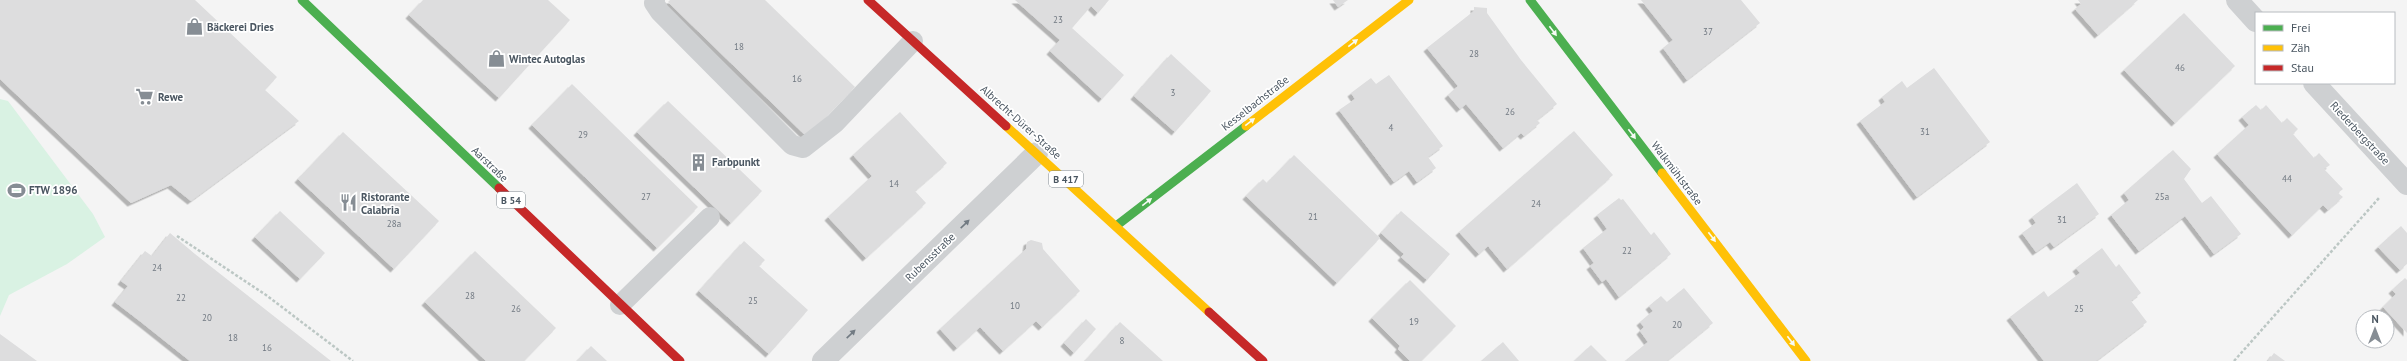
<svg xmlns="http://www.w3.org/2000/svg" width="2407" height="361" viewBox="0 0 2407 361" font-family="'PT Sans',sans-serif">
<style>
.green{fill:#d9f2e3}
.building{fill:#ddddde;filter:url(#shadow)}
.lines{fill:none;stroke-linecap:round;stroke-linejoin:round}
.path{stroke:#bcc7c4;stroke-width:2.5;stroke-dasharray:3 2;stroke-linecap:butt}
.lane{stroke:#ced0d2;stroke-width:20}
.street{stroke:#ced0d2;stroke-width:22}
.fast{stroke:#4caf50;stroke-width:9}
.slow{stroke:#ffc107;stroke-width:9}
.jam{stroke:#c62828;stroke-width:9}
.oneway{fill:#f6fbf6}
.oneway2{fill:#727b83}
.labels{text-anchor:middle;stroke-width:3.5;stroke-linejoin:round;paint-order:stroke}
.number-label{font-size:9px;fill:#707881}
.shield{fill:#fff;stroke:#808990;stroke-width:1}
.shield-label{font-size:10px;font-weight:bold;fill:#4a5661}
.poi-label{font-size:11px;font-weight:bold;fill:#4a5661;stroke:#fff;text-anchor:start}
.street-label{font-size:11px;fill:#4a5661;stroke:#fff}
</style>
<defs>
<filter id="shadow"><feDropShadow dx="-3.5" dy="3.5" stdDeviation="0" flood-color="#0004"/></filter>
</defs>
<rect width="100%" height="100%" fill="#f4f4f4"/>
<path class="green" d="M0,99L8,101L93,214L105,237L67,264L9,295L0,316Z"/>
<g class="building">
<path d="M0,0H195L277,77L265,90L299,121L191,201L171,185L131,203L0,79Z"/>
<path d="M423,0H548L570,20L499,98L409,15Z"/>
<path d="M670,0H765L855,87L807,137L668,2Z"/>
<path d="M1015,0H1109L1098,13L1091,6L1072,28L1124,75L1102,99L1050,51L1060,40Z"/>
<path d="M1333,0H1348L1338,7Z"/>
<path d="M1641,0H1741L1760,23L1687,80L1663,48L1673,40Z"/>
<path d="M2078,0H2138L2098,35L2075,9L2081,4Z"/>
<path d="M1474,7L1487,8V13L1521,60L1557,104L1537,120L1540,123L1524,136L1521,133L1503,148L1466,104L1460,109L1448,95L1458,86L1427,48L1474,11Z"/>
<path d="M2184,13L2235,66L2175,123L2124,70Z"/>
<path d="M1171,54L1211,91L1175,132L1134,96Z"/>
<path d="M1934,68L1990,142L1917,197L1860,121L1885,102L1882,97L1902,81L1907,88Z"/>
<path d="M1389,75L1443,146L1428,157L1436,168L1417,182L1409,171L1394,182L1339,110L1355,99L1351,93L1371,78L1376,84Z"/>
<path d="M572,84L698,207L657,248L532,125Z"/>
<path d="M668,101L762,191L731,223L637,132Z"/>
<path d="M2256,105L2261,110L2266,105L2282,123L2287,118L2298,129L2293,134L2314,158L2319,153L2330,165L2324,169L2343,189L2338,193L2343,197L2328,210L2323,205L2292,235L2217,154L2249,125L2242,117Z"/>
<path d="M900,112L947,163L915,191L926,203L866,258L828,217L872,176L853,155Z"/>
<path d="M1574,131L1613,175L1507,269L1488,246L1479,254L1459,232Z"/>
<path d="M343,132L439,221L394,269L298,179Z"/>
<path d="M2173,150L2191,169L2184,179L2202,203L2211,196L2241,234L2214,254L2185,216L2139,251L2111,215L2129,200L2124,193Z"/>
<path d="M1294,155L1380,238L1337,283L1246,196L1263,179L1267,183Z"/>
<path d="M2077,183L2099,214L2054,247L2050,242L2036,252L2022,233L2036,223L2032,217Z"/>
<path d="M1619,198L1621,200L1623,199L1651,235L1654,232L1671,254L1619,297L1606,279L1602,282L1590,266L1594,263L1583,248L1607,229L1597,215Z"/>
<path d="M280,211L325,253L300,279L255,237Z"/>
<path d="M1401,211L1450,254L1427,280L1401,257L1404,254L1381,233Z"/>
<path d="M2401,226L2407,233V264L2400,270L2378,247Z"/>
<path d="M170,233L195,254L331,361H190L141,322L115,302L128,286L121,281L145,251L152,256Z"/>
<path d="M1031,240L1042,243L1043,249L1080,291L1042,327L1036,321L1003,351L980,327L957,348L940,329L1026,249L1027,242Z"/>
<path d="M744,241L765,260L759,266L808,310L769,354L699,291Z"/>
<path d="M2102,248L2116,267L2119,264L2141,293L2131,301L2147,322L2096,361H2044L2010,317L2044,291L2048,297L2080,273L2076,268Z"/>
<path d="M475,251L556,328L524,361H486L425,302Z"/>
<path d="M2405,278L2407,280V333L2383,307L2396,294L2392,290Z"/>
<path d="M1410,280L1456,326L1421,361H1410L1398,349L1400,346L1372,318Z"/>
<path d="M1684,288L1713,323L1667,361H1628L1626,360L1648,342L1640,331L1644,327L1640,322L1653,311L1649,306L1661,296L1667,302Z"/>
<path d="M1086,319L1096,329L1074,353L1064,343Z"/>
<path d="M1120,322L1163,361H1085Z"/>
<path d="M0,334L37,361H0Z"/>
<path d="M1503,342L1519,361H1481Z"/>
<path d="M1591,345L1607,361H1574Z"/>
<path d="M591,346L607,361H577Z"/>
<path d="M2274,353L2285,361H2268Z"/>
</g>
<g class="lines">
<g class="path">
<path d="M177,236L266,295L353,361"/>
<path d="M2234,361L2379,198"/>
</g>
<g class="lane">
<path d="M655,0L654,3L660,12L792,145L803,148L835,123L913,41"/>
<path d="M620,305L710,217"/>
</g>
<g class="street">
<path d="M2237,0L2256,21"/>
<path d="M2314,83L2407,184"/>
<path d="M823,361L1037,153"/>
</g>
<g class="fast">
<path d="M302,0L499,188"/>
<path d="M1530,0L1662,173"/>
<path d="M1116,226L1246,126"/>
</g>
<g class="slow">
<path d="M1006,126L1209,312"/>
<path d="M1246,126L1409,0"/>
<path d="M1662,173L1806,361"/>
</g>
<g class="jam">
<path d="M868,0L1006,126"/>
<path d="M499,188L680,361"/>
<path d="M1209,312L1263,361"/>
</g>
</g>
<defs><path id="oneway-solid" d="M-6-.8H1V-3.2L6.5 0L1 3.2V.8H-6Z"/></defs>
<g class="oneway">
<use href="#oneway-solid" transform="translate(1553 31) rotate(53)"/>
<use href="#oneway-solid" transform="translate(1353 43) rotate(-38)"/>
<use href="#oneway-solid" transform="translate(1250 122) rotate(-38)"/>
<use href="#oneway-solid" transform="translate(1632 134) rotate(53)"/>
<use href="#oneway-solid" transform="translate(1147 202) rotate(-38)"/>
<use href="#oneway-solid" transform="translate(1712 237) rotate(53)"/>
<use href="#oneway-solid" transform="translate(1791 341) rotate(53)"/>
</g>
<g class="oneway2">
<use href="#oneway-solid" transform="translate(965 224) rotate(-44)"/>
<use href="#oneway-solid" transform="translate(851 334) rotate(-44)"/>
</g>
<defs>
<symbol id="shop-bare" viewBox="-9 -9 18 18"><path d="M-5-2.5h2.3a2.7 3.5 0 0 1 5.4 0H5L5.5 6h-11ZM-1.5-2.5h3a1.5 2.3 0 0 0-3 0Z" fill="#868d94" stroke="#fff" stroke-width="2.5" paint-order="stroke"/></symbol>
<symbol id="supermarket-bare" viewBox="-9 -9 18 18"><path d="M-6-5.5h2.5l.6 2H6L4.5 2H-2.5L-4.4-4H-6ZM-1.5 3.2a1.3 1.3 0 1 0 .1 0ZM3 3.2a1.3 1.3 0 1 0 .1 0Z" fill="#868d94" stroke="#fff" stroke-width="2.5" paint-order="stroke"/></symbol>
<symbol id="building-bare" viewBox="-9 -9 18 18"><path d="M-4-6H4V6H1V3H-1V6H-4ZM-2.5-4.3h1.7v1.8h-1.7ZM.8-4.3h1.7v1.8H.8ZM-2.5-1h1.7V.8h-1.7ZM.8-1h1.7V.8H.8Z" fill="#868d94" stroke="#fff" stroke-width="2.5" paint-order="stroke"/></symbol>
<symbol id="stadium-bare" viewBox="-9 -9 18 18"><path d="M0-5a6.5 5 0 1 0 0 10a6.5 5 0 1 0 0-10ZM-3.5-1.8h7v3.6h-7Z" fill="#868d94" stroke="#fff" stroke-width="2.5" paint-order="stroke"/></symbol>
<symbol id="restaurant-bare" viewBox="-9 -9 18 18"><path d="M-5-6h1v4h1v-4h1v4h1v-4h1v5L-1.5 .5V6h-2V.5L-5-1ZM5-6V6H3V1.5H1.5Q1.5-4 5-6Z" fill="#868d94" stroke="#fff" stroke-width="2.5" paint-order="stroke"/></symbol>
</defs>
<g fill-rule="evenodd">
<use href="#shop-bare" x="182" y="14" width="25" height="25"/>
<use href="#shop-bare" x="484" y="46" width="25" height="25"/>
<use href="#supermarket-bare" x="132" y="84" width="25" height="25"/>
<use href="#building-bare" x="686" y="150" width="25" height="25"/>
<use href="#stadium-bare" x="4" y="178" width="25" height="25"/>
<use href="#restaurant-bare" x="336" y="190" width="25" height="25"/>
</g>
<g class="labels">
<g class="number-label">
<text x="1058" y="23">23</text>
<text x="1708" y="35">37</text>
<text x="739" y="50">18</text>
<text x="1474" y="57">28</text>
<text x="2180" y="71">46</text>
<text x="797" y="82">16</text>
<text x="1173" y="96">3</text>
<text x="1510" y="115">26</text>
<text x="1391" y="131">4</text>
<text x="1925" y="135">31</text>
<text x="583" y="138">29</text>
<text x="2287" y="182">44</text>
<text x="894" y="187">14</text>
<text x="646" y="200">27</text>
<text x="2162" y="200">25a</text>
<text x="1536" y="207">24</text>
<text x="1313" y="220">21</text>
<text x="2062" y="223">31</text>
<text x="394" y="227">28a</text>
<text x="1627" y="254">22</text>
<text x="157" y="271">24</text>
<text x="470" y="299">28</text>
<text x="181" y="301">22</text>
<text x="753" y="304">25</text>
<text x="1015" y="309">10</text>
<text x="516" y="312">26</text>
<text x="2079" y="312">25</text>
<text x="207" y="321">20</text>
<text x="1414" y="325">19</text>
<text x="1677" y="328">20</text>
<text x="233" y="341">18</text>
<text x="1122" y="344">8</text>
<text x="267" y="351">16</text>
</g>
<g class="shield">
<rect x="1049" y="171" width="34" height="16" rx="3"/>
<rect x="497" y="192" width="28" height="16" rx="3"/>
</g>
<g class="shield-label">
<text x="1066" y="183">B 417</text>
<text x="511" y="204">B 54</text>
</g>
<g class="poi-label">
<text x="207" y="31">Bäckerei Dries</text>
<text x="509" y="63">Wintec Autoglas</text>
<text x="158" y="101">Rewe</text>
<text x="712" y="166">Farbpunkt</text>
<text x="29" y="194">FTW 1896</text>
<text x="361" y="201">Ristorante<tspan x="361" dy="13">Calabria</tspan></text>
</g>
<g class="street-label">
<text transform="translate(1255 103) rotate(-38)" y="4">Kesselbachstraße</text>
<text transform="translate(1021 122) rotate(42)" y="4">Albrecht-Dürer-Straße</text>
<text transform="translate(2360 133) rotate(47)" y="4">Riederbergstraße</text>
<text transform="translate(490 164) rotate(44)" y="4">Aarstraße</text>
<text transform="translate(1677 173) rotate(53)" y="4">Walkmühlstraße</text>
<text transform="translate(930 257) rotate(-44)" y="4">Rubensstraße</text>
</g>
</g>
<rect x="2255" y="12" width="140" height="72" fill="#ffffff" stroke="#b7bbc0"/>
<rect x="2263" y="25" width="20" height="6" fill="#4caf50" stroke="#b7bbc0"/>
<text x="2291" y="32" font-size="12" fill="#4a5661">Frei</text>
<rect x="2263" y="45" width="20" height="6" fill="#ffc107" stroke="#b7bbc0"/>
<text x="2291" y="52" font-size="12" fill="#4a5661">Zäh</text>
<rect x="2263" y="65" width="20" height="6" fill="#c62828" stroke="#b7bbc0"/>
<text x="2291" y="72" font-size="12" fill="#4a5661">Stau</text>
<g transform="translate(2375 329)"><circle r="19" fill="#ffffff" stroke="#b7bbc0"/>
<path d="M0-3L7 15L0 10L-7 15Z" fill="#868d94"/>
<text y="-6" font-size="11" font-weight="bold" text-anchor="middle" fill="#4a5661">N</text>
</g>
</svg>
